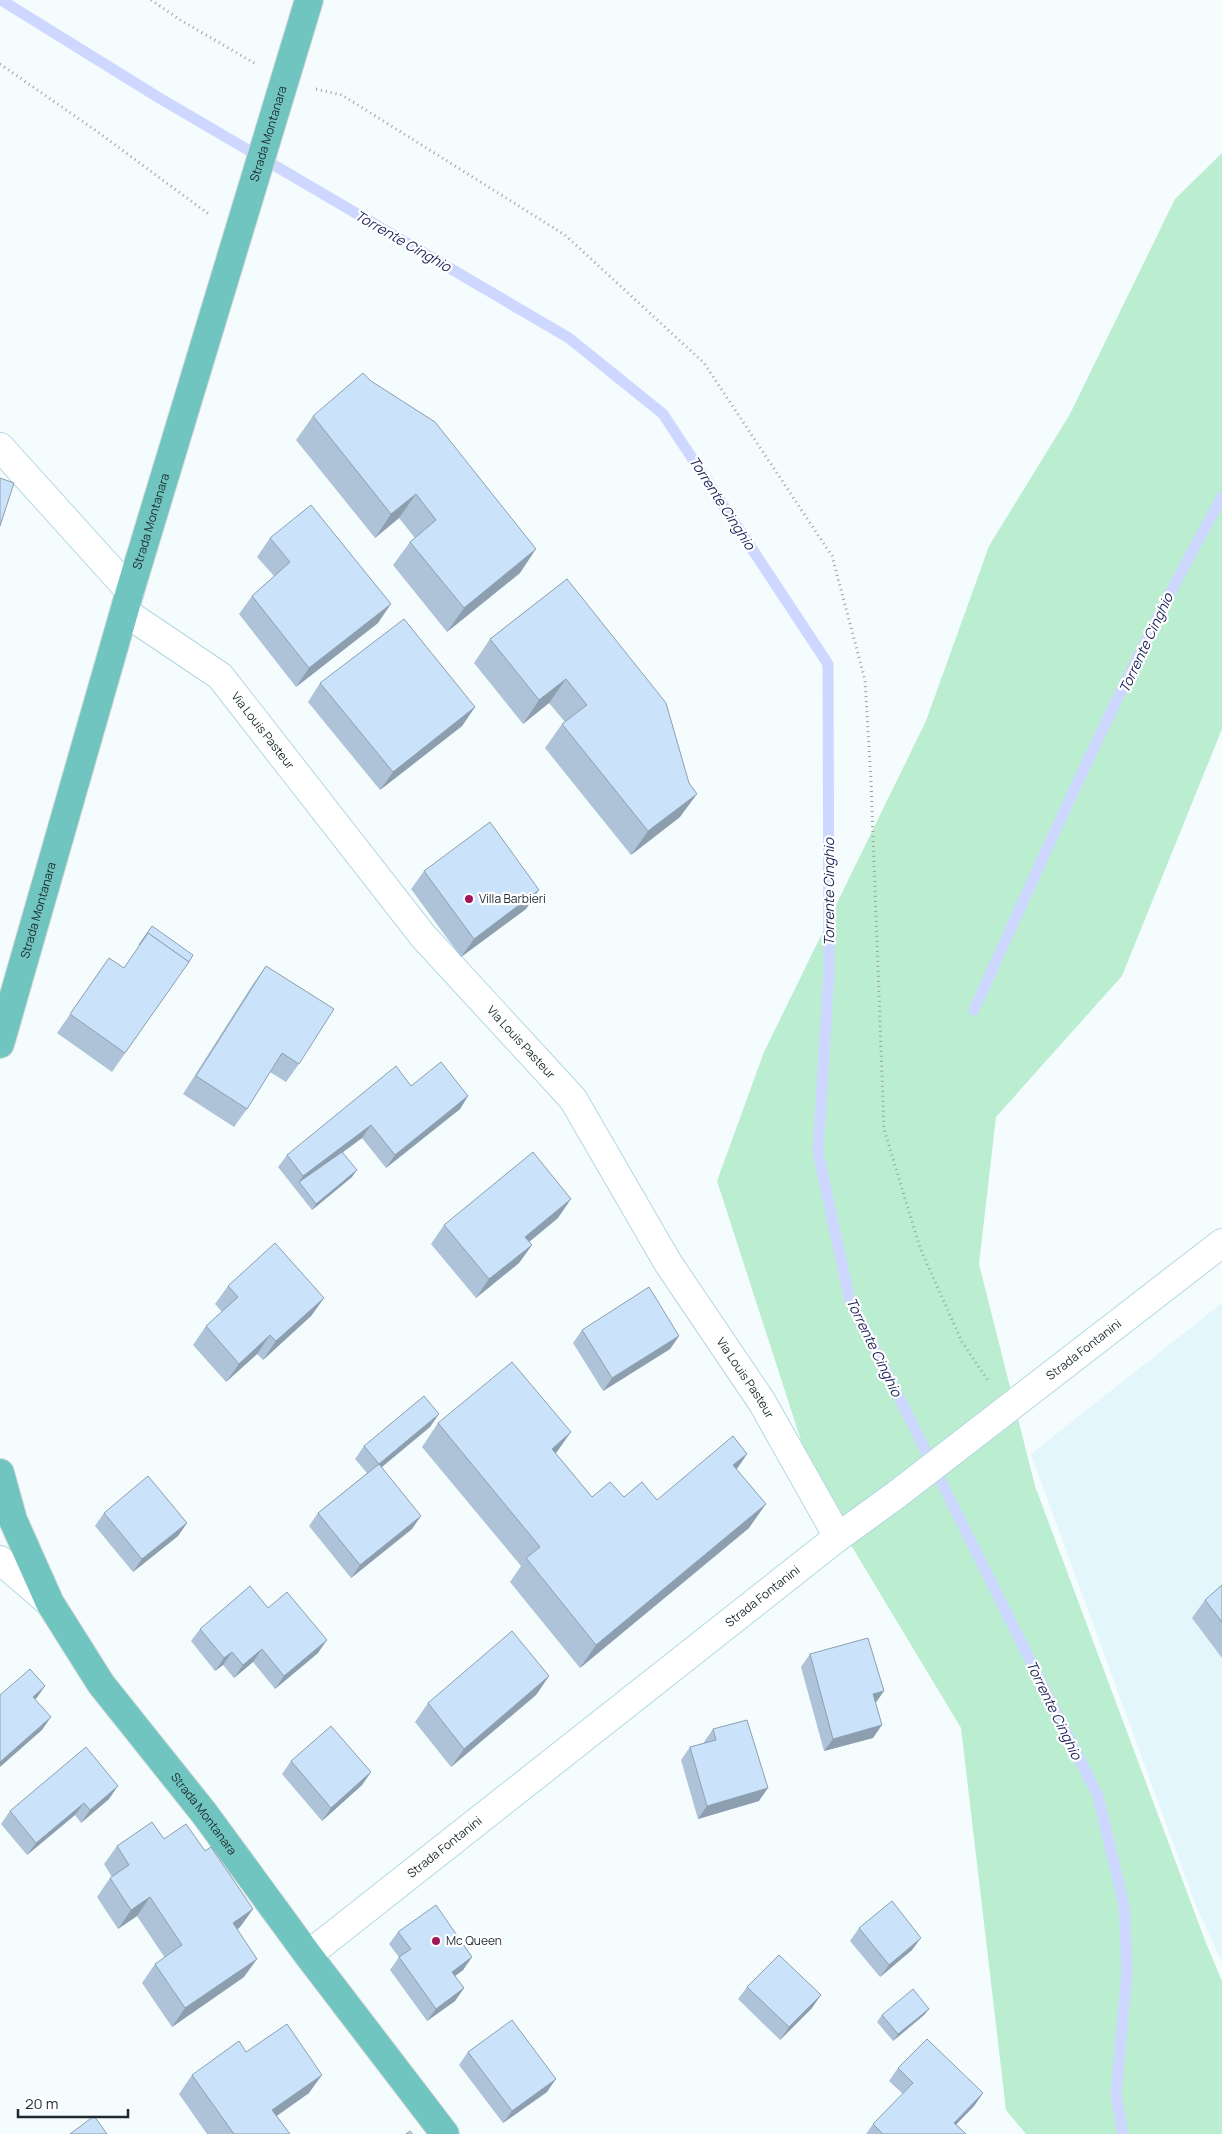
<svg xmlns="http://www.w3.org/2000/svg" width="1222" height="2134" viewBox="0 0 1222 2134" font-family="Manrope,sans-serif">
<style>
.built{fill:#e3f6fb}
.green{fill:#bbeed1}
.lines{fill:none;stroke-linecap:round;stroke-linejoin:round}
.stream{stroke:#cdd7ff;stroke-width:11}
.minor-casing{stroke:#b3d8e3;stroke-width:30}
.major-casing{stroke:#d6d9d9;stroke-width:30}
.path{stroke:#98a3a6;stroke-width:3;stroke-dasharray:1 4;stroke-linecap:butt}
.minor{stroke:#fff;stroke-width:28}
.major{stroke:#71c5c1;stroke-width:28}
.wall{fill:#aec3d7}
.shaded-wall{fill:#8d9faf}
.building{fill:#cae3fa;stroke:#8d9faf}
.poi-dot{fill:#a31559;stroke:#fff;stroke-width:2}
.labels{text-anchor:middle;stroke-width:4.5;stroke-linejoin:round;paint-order:stroke}
.street-label{font-size:12px;fill:#1b2a2e;stroke:#fff}
.poi-label{font-size:12px;fill:#1b2a2e;stroke:#fff;text-anchor:start}
.water-label{font-size:14px;font-style:italic;fill:#1c225a;stroke:#fff}
</style>
<rect width="100%" height="100%" fill="#f5fcfe"/>
<path class="built" d="M1222,1303V1963L1195,1903L1031,1454Z"/>
<path class="green" d="M1222,153V729L1122,976L996,1117L979,1264L1035,1486L1206,1943L1222,1981V2134H1026L1006,2110L961,1728L816,1487L717,1181L764,1052L926,721L989,546L1070,414L1175,199Z"/>
<g class="lines">
<g class="stream">
<path d="M1,0L161,99L569,338L663,414L828,664L829,972L818,1152L849,1297L1098,1796L1124,1905L1127,1971L1116,2095L1123,2134"/>
<path d="M974,1010C1052,837 1129,663 1222,497"/>
</g>
<defs>
<g id="minor">
<path d="M0,447L130,591"/>
<path id="s1" d="M125,612L220,676L423,936L573,1099L668,1263L762,1402L838,1537"/>
<path d="M0,1560L50,1603"/>
<path id="s2" d="M308,1955L838,1537L896,1495L1222,1243"/>
</g>
<g id="major">
<path id="s3" d="M0,1044L130,591L309,0"/>
<path id="s4" d="M0,1473L13,1520L50,1603L101,1684L204,1813L308,1955L445,2134"/>
</g>
</defs>
<use href="#minor" class="minor-casing"/>
<use href="#major" class="major-casing"/>
<g class="path">
<path d="M151,0L182,21L256,64"/>
<path d="M0,64L95,130L210,215"/>
<path d="M316,89L342,95L565,235L704,363L832,556L865,680L871,781L884,1129L920,1248L962,1342L989,1382"/>
</g>
<use href="#minor" class="minor"/>
<use href="#major" class="major"/>
</g>
<g class="wall">
<path d="M313,416L520,573L447,632L393,565L410,542L415,538L399,518L375,538L296,440Z"/>
<path d="M270,538L378,623L296,687L239,614L252,596L274,576L257,557Z"/>
<path d="M567,579L680,817L631,855L545,748L562,724L565,722L549,703L523,724L474,663L490,639Z"/>
<path d="M320,683L475,707L462,726L380,790L308,702Z"/>
<path d="M424,871L526,909L461,957L411,889Z"/>
<path d="M193,955L112,1072L57,1033L109,958L123,968Z"/>
<path d="M266,966L299,1064L286,1082L270,1072L247,1109L234,1127L183,1094L253,984Z"/>
<path d="M411,1086L468,1096L460,1109L386,1168L362,1138L343,1152L352,1177L312,1210L278,1167L287,1155Z"/>
<path d="M558,1218L529,1242L532,1245L519,1263L476,1298L431,1244L444,1225Z"/>
<path d="M228,1286L324,1298L311,1316L263,1360L257,1354L226,1382L193,1345L206,1326L222,1312L215,1304Z"/>
<path d="M582,1330L679,1336L670,1349L603,1391L573,1343Z"/>
<path d="M438,1423L556,1454L592,1497H624L657,1500L747,1454L737,1469L749,1528L580,1668L510,1582L521,1566L422,1447Z"/>
<path d="M430,1427L381,1467L412,1529L351,1578L309,1526L318,1513L367,1473L355,1459L364,1446Z"/>
<path d="M104,1513L187,1523L178,1536L133,1572L95,1526Z"/>
<path d="M1222,1585V1658L1192,1618L1205,1600Z"/>
<path d="M268,1608L318,1653L275,1689L253,1662L234,1678L223,1665L215,1671L191,1641L200,1629Z"/>
<path d="M810,1654L875,1703L873,1738L824,1751L801,1667Z"/>
<path d="M549,1676L536,1695L451,1767L415,1722L428,1703Z"/>
<path d="M713,1729L759,1801L698,1819L681,1760L690,1747L704,1743V1742Z"/>
<path d="M291,1761L371,1772L362,1785L322,1821L282,1774Z"/>
<path d="M109,1799L81,1823L75,1815L27,1855L1,1824L10,1811Z"/>
<path d="M164,1839L205,1851L253,1909L240,1927L238,1929L244,1977L172,2027L142,1983L155,1964L165,1958L137,1916L118,1929L97,1897L110,1878L112,1877L104,1864L117,1846Z"/>
<path d="M859,1928L912,1950L880,1977L850,1941Z"/>
<path d="M398,1932L472,1957L463,1970L455,1976L464,1988L455,2001L427,2021L390,1970L399,1957L389,1944Z"/>
<path d="M747,1987L812,2008L780,2040L738,1999Z"/>
<path d="M929,2009L924,2015L893,2041L877,2022L882,2015Z"/>
<path d="M246,2052L309,2093L277,2116L290,2134H207L179,2094L192,2075Z"/>
<path d="M468,2052L547,2092L503,2123L459,2065Z"/>
<path d="M898,2068L983,2093L974,2106L956,2124L966,2134H866L873,2124L903,2094L889,2081Z"/>
</g>
<g class="shaded-wall">
<path d="M416,494L399,518L375,538L391,514Z"/>
<path d="M536,549L520,573L447,632L464,608Z"/>
<path d="M391,604L378,623L296,687L309,668Z"/>
<path d="M566,679L549,703L523,724L539,700Z"/>
<path d="M475,707L462,726L380,790L393,772Z"/>
<path d="M697,794L680,817L631,855L648,831Z"/>
<path d="M539,890L526,909L461,957L474,939Z"/>
<path d="M468,1096L460,1109L386,1168L395,1155Z"/>
<path d="M371,1125L362,1138L300,1184L299,1182L303,1176Z"/>
<path d="M357,1170L352,1177L312,1210L316,1204Z"/>
<path d="M571,1199L558,1218L512,1256L525,1237Z"/>
<path d="M532,1245L519,1263L476,1298L489,1279Z"/>
<path d="M324,1298L311,1316L263,1360L276,1341Z"/>
<path d="M270,1335L257,1354L226,1382L239,1364Z"/>
<path d="M679,1336L670,1349L603,1391L612,1378Z"/>
<path d="M439,1414L430,1427L370,1477L379,1464Z"/>
<path d="M571,1432L554,1456L552,1449Z"/>
<path d="M747,1454L731,1477L733,1465Z"/>
<path d="M766,1504L749,1528L580,1668L596,1645Z"/>
<path d="M421,1516L412,1529L351,1578L360,1565Z"/>
<path d="M187,1523L178,1536L133,1572L142,1559Z"/>
<path d="M327,1640L318,1653L275,1689L284,1676Z"/>
<path d="M262,1649L253,1662L234,1678L243,1665Z"/>
<path d="M232,1652L223,1665L215,1671L224,1658Z"/>
<path d="M549,1676L536,1695L451,1767L464,1749Z"/>
<path d="M45,1686L36,1699L33,1697Z"/>
<path d="M884,1691L875,1704L873,1694Z"/>
<path d="M51,1717L42,1730L0,1767V1762Z"/>
<path d="M882,1725L873,1738L824,1751L833,1739Z"/>
<path d="M371,1772L362,1785L322,1821L331,1808Z"/>
<path d="M118,1786L109,1799L81,1823L90,1810Z"/>
<path d="M768,1788L759,1801L698,1819L707,1806Z"/>
<path d="M84,1803L75,1815L27,1855L36,1843Z"/>
<path d="M150,1897L137,1916L118,1929L131,1910Z"/>
<path d="M253,1909L240,1927L220,1941L233,1923Z"/>
<path d="M921,1938L912,1950L880,1977L889,1965Z"/>
<path d="M472,1957L463,1970L443,1985L452,1972Z"/>
<path d="M257,1959L244,1977L172,2027L185,2008Z"/>
<path d="M464,1988L455,2001L427,2021L436,2009Z"/>
<path d="M821,1995L812,2008L780,2040L789,2027Z"/>
<path d="M929,2009L924,2015L893,2041L898,2034Z"/>
<path d="M322,2075L309,2093L259,2128L272,2110Z"/>
<path d="M556,2079L547,2092L503,2123L512,2111Z"/>
<path d="M983,2093L974,2106L947,2134L954,2123Z"/>
</g>
<g class="building">
<path d="M363,373L371,381L435,422L536,549L464,608L410,542L436,520L416,494L391,514L313,416Z"/>
<path d="M0,478L14,483L0,526Z"/>
<path d="M311,505L391,604L309,668L252,596L290,562L270,538Z"/>
<path d="M567,579L666,703L689,783L697,794L648,831L562,724L587,705L566,679L539,700L490,639Z"/>
<path d="M404,619L475,707L393,772L320,683Z"/>
<path d="M490,822L539,890L474,939L424,871Z"/>
<path d="M152,926L193,955L189,962L148,933L139,945Z"/>
<path d="M148,933L189,962L125,1053L70,1014L109,958L124,968Z"/>
<path d="M266,966L334,1009L299,1064L282,1053L247,1109L196,1076Z"/>
<path d="M441,1062L468,1096L395,1155L371,1125L303,1176L287,1155L396,1066L411,1086Z"/>
<path d="M342,1152L357,1170L316,1204L299,1182Z"/>
<path d="M533,1152L571,1199L525,1237L532,1245L489,1279L444,1225Z"/>
<path d="M275,1243L324,1298L276,1341L270,1335L239,1364L206,1326L238,1297L228,1286Z"/>
<path d="M649,1287L679,1336L612,1378L582,1330Z"/>
<path d="M512,1362L571,1432L552,1449L592,1497L610,1482L624,1497L642,1482L657,1500L733,1436L747,1454L733,1465L766,1504L596,1645L526,1558L540,1547L438,1423Z"/>
<path d="M424,1396L439,1414L379,1464L364,1446Z"/>
<path d="M379,1464L421,1516L360,1565L318,1513Z"/>
<path d="M148,1476L187,1523L142,1559L104,1513Z"/>
<path d="M1222,1585V1622L1205,1600Z"/>
<path d="M250,1586L268,1608L287,1592L327,1640L284,1676L262,1649L243,1665L232,1652L224,1658L200,1629Z"/>
<path d="M512,1631L549,1676L464,1749L428,1703Z"/>
<path d="M868,1638L884,1691L873,1694L882,1725L833,1739L810,1654Z"/>
<path d="M30,1669L45,1686L33,1697L51,1717L0,1762V1695Z"/>
<path d="M747,1720L768,1788L707,1806L690,1747L716,1740L713,1729Z"/>
<path d="M331,1726L371,1772L331,1808L291,1761Z"/>
<path d="M86,1747L118,1786L90,1810L84,1803L36,1843L10,1811Z"/>
<path d="M152,1822L164,1839L186,1824L205,1851L211,1847L253,1909L233,1923L257,1959L185,2008L155,1964L182,1945L150,1897L131,1910L110,1878L129,1865L117,1846Z"/>
<path d="M892,1901L921,1938L889,1965L859,1928Z"/>
<path d="M436,1905L472,1957L452,1972L464,1988L436,2009L399,1957L411,1949L398,1932Z"/>
<path d="M779,1955L821,1995L789,2027L747,1987Z"/>
<path d="M913,1989L929,2009L898,2034L882,2015Z"/>
<path d="M512,2020L556,2079L512,2111L468,2052Z"/>
<path d="M287,2024L322,2075L272,2110L290,2134H234L192,2075L239,2041L246,2052Z"/>
<path d="M927,2039L983,2093L954,2123L966,2134H883L873,2124L913,2083L898,2068Z"/>
<path d="M94,2116L107,2134H70Z"/>
<path d="M410,2131L412,2134H406Z"/>
</g>
<g class="poi-dot">
<circle cx="469" cy="899" r="5"/>
<circle cx="436" cy="1941" r="5"/>
</g>
<g class="labels">
<g class="street-label">
<text dy="4" stroke="none"><textPath href="#s3" startOffset="949">Strada Montanara</textPath></text>
<text dy="4" stroke="none"><textPath href="#s3" startOffset="544">Strada Montanara</textPath></text>
<text dy="4" stroke="none"><textPath href="#s1" startOffset="184">Via Louis Pasteur</textPath></text>
<text dy="4" stroke="none"><textPath href="#s3" startOffset="139">Strada Montanara</textPath></text>
<text dy="4" stroke="none"><textPath href="#s1" startOffset="589">Via Louis Pasteur</textPath></text>
<text dy="4" stroke="none"><textPath href="#s2" startOffset="984">Strada Fontanini</textPath></text>
<text dy="4" stroke="none"><textPath href="#s1" startOffset="994">Via Louis Pasteur</textPath></text>
<text dy="4" stroke="none"><textPath href="#s2" startOffset="579">Strada Fontanini</textPath></text>
<text dy="4" stroke="none"><textPath href="#s4" startOffset="401">Strada Montanara</textPath></text>
<text dy="4" stroke="none"><textPath href="#s2" startOffset="174">Strada Fontanini</textPath></text>
</g>
<g class="poi-label">
<text x="479" y="903">Villa Barbieri</text>
<text x="446" y="1945">Mc Queen</text>
</g>
<g class="water-label">
<text transform="translate(403 241) rotate(30)" y="5">Torrente Cinghio</text>
<text transform="translate(722 503) rotate(57)" y="5">Torrente Cinghio</text>
<text transform="translate(1146 643) rotate(-65)" y="5">Torrente Cinghio</text>
<text transform="translate(829 892) rotate(-90)" y="5">Torrente Cinghio</text>
<text transform="translate(874 1347) rotate(64)" y="5">Torrente Cinghio</text>
<text transform="translate(1054 1710) rotate(64)" y="5">Torrente Cinghio</text>
</g>
</g>
<path d="M18 2109v8h110v-8" fill="none" stroke="#1b2a2e" stroke-width="2.5"/>
<text x="25" y="2109" font-size="15" fill="#1b2a2e" stroke="#ffffff" stroke-width="4" paint-order="stroke">20 m</text>
</svg>
